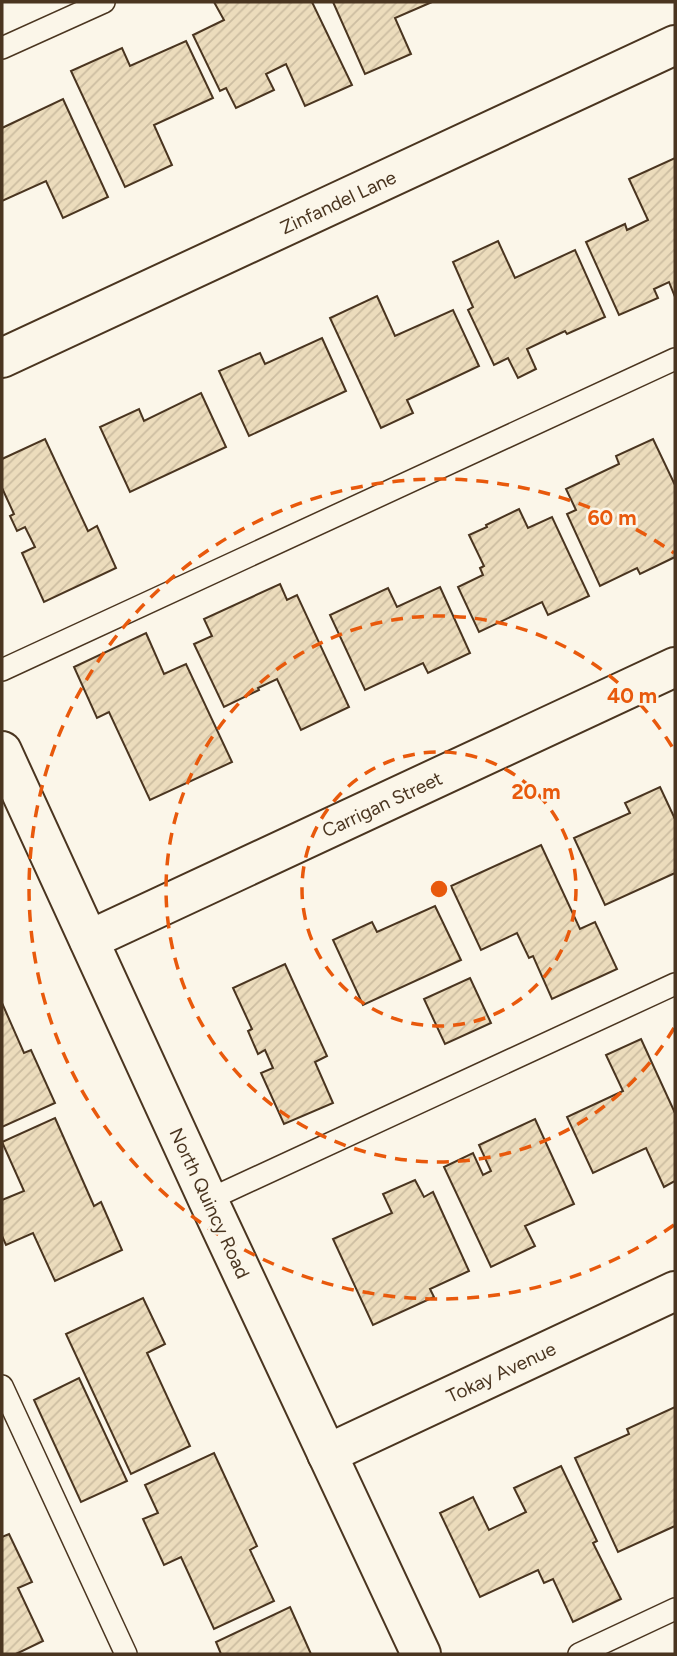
<svg xmlns="http://www.w3.org/2000/svg" width="677" height="1656" viewBox="0 0 677 1656" font-family="Figtree,sans-serif">
<style>
.building{fill:url(#building-hatch);stroke:#4a3520;stroke-width:2}
.lines{fill:none;stroke-linecap:round;stroke-linejoin:round}
.lane-casing{stroke:#4a3520;stroke-width:24}
.street-casing{stroke:#4a3520;stroke-width:42}
.secondary-casing{stroke:#4a3520;stroke-width:42}
.lane{stroke:#fbf6e9;stroke-width:21}
.street{stroke:#fbf6e9;stroke-width:38}
.secondary{stroke:#fbf6e9;stroke-width:38}
.ring{fill:none;stroke:#e8590c;stroke-width:3.5;stroke-dasharray:12 9}
.labels{text-anchor:middle;stroke-width:5;stroke-linejoin:round;paint-order:stroke}
.street-label{font-size:19px;fill:#4a3520;stroke:#fbf6e9}
.centre{fill:#e8590c;stroke:#fbf6e9;stroke-width:3.5}
.ring-label{font-size:21px;text-anchor:middle;font-weight:bold;fill:#e8590c;stroke:#fbf6e9;stroke-width:5;stroke-linejoin:round;paint-order:stroke}
</style>
<defs>
<pattern id="building-hatch" width="6" height="6" patternUnits="userSpaceOnUse" patternTransform="scale(1.75)"><rect width="6" height="6" fill="#ecdcbc"/><path d="M-1 1l2-2M0 6l6-6M5 7l2-2" fill="none" stroke="#ccbda1"/></pattern>
</defs>
<rect width="100%" height="100%" fill="#fbf6e9"/>
<g class="building">
<path d="M214,2H312L352,85L305,106L286,64L266,74L274,90L236,108L226,88L220,91L193,35L224,20Z"/>
<path d="M333,2H432L395,18L411,54L365,74Z"/>
<path d="M186,41L213,98L154,125L172,165L125,187L71,71L122,48L130,66Z"/>
<path d="M63,99L108,197L63,218L46,181L2,201V128Z"/>
<path d="M675,158V297L669,282L654,289L658,298L619,315L586,242L625,224L627,230L648,220L629,179Z"/>
<path d="M498,241L515,278L575,250L605,317L567,334L565,331L527,349L536,369L518,378L508,358L494,365L468,310L473,307L453,262Z"/>
<path d="M377,296L395,336L453,310L479,366L407,400L413,413L381,428L330,318Z"/>
<path d="M322,338L346,391L249,436L219,371L260,353L265,364Z"/>
<path d="M201,393L226,447L130,492L100,427L139,409L144,421Z"/>
<path d="M45,439L88,531L97,526L116,568L44,602L22,553L35,547L25,527L17,531L10,516L14,514L2,488V459Z"/>
<path d="M653,439L675,485V557L640,574L637,568L600,586L567,514L576,510L566,489L619,464L616,456Z"/>
<path d="M519,509L528,528L552,517L589,596L548,615L542,602L479,632L458,587L483,575L480,568L484,566L469,535L487,527L486,525Z"/>
<path d="M280,584L287,600L297,595L349,707L301,730L277,679L258,688L259,690L224,707L194,644L212,636L204,619Z"/>
<path d="M440,587L470,653L428,673L423,663L365,690L330,615L388,588L397,607Z"/>
<path d="M146,633L164,674L186,664L232,762L150,800L109,712L97,718L74,667Z"/>
<path d="M660,787L675,819V873L605,905L574,838L630,813L625,803Z"/>
<path d="M541,845L580,929L595,922L617,969L552,999L533,956L529,958L517,933L481,950L451,886Z"/>
<path d="M435,906L461,960L363,1005L333,940L372,922L377,932Z"/>
<path d="M285,964L327,1056L315,1062L333,1103L284,1124L261,1073L273,1068L265,1050L258,1054L248,1031L252,1029L233,988Z"/>
<path d="M470,978L491,1023L445,1044L424,999Z"/>
<path d="M2,1003L24,1053L31,1050L55,1103L2,1127Z"/>
<path d="M641,1039L675,1113V1181L664,1187L646,1148L593,1173L567,1117L623,1091L606,1055Z"/>
<path d="M55,1118L94,1206L101,1202L122,1250L55,1281L33,1233L6,1245L2,1236V1200L24,1191L2,1142Z"/>
<path d="M535,1119L574,1204L525,1226L535,1246L491,1267L444,1167L473,1153L483,1175L491,1171L479,1145Z"/>
<path d="M415,1180L424,1197L433,1192L469,1271L430,1289L434,1297L373,1325L333,1239L392,1213L383,1194Z"/>
<path d="M143,1298L165,1344L147,1353L190,1446L131,1474L66,1334Z"/>
<path d="M79,1378L127,1481L81,1502L34,1400Z"/>
<path d="M675,1407V1526L618,1552L575,1458L629,1434L627,1429Z"/>
<path d="M214,1453L257,1546L250,1550L274,1601L214,1629L181,1557L164,1565L143,1519L158,1513L145,1485Z"/>
<path d="M561,1466L597,1541L593,1543L621,1599L573,1622L553,1579L544,1583L538,1570L480,1597L440,1513L473,1497L489,1530L526,1512L514,1488Z"/>
<path d="M9,1534L32,1582L18,1588L43,1641L16,1654H2V1537Z"/>
<path d="M290,1607L311,1654H221L216,1642Z"/>
</g>
<g class="lines">
<defs>
<g id="lane">
<path d="M2,48L104,2"/>
<path d="M2,670L675,359"/>
<path d="M208,1200L675,984"/>
<path d="M2,1386L126,1654"/>
<path d="M579,1654L675,1609"/>
</g>
<g id="street">
<path d="M2,358L675,45"/>
<path d="M89,940L675,667"/>
<path d="M327,1454L675,1291"/>
</g>
<path id="secondary" d="M2,751L208,1200L421,1654"/>
</defs>
<use href="#lane" class="lane-casing"/>
<use href="#street" class="street-casing"/>
<use href="#secondary" class="secondary-casing"/>
<use href="#lane" class="lane"/>
<use href="#street" class="street"/>
<use href="#secondary" class="secondary"/>
</g>
<g class="ring">
<circle cx="439" cy="889" r="137"/>
<path d="M674 1028A273 273 0 1 1 674 750"/>
<path d="M674 1225A410 410 0 1 1 674 553"/>
</g>
<g class="labels">
<g class="street-label">
<text transform="translate(338 202) rotate(-25)" y="7">Zinfandel Lane</text>
<text transform="translate(382 804) rotate(-25)" y="7">Carrigan Street</text>
<text transform="translate(210 1203) rotate(65)" y="7">North Quincy Road</text>
<text transform="translate(501 1372) rotate(-25)" y="7">Tokay Avenue</text>
</g>
</g>
<circle cx="439" cy="889" r="10" class="centre"/>
<g class="ring-label">
<text x="612" y="525">60 m</text>
<text x="632" y="703">40 m</text>
<text x="536" y="799">20 m</text>
</g>
<rect width="677" height="1656" fill="none" stroke="#4a3520" stroke-width="7"/>
</svg>
